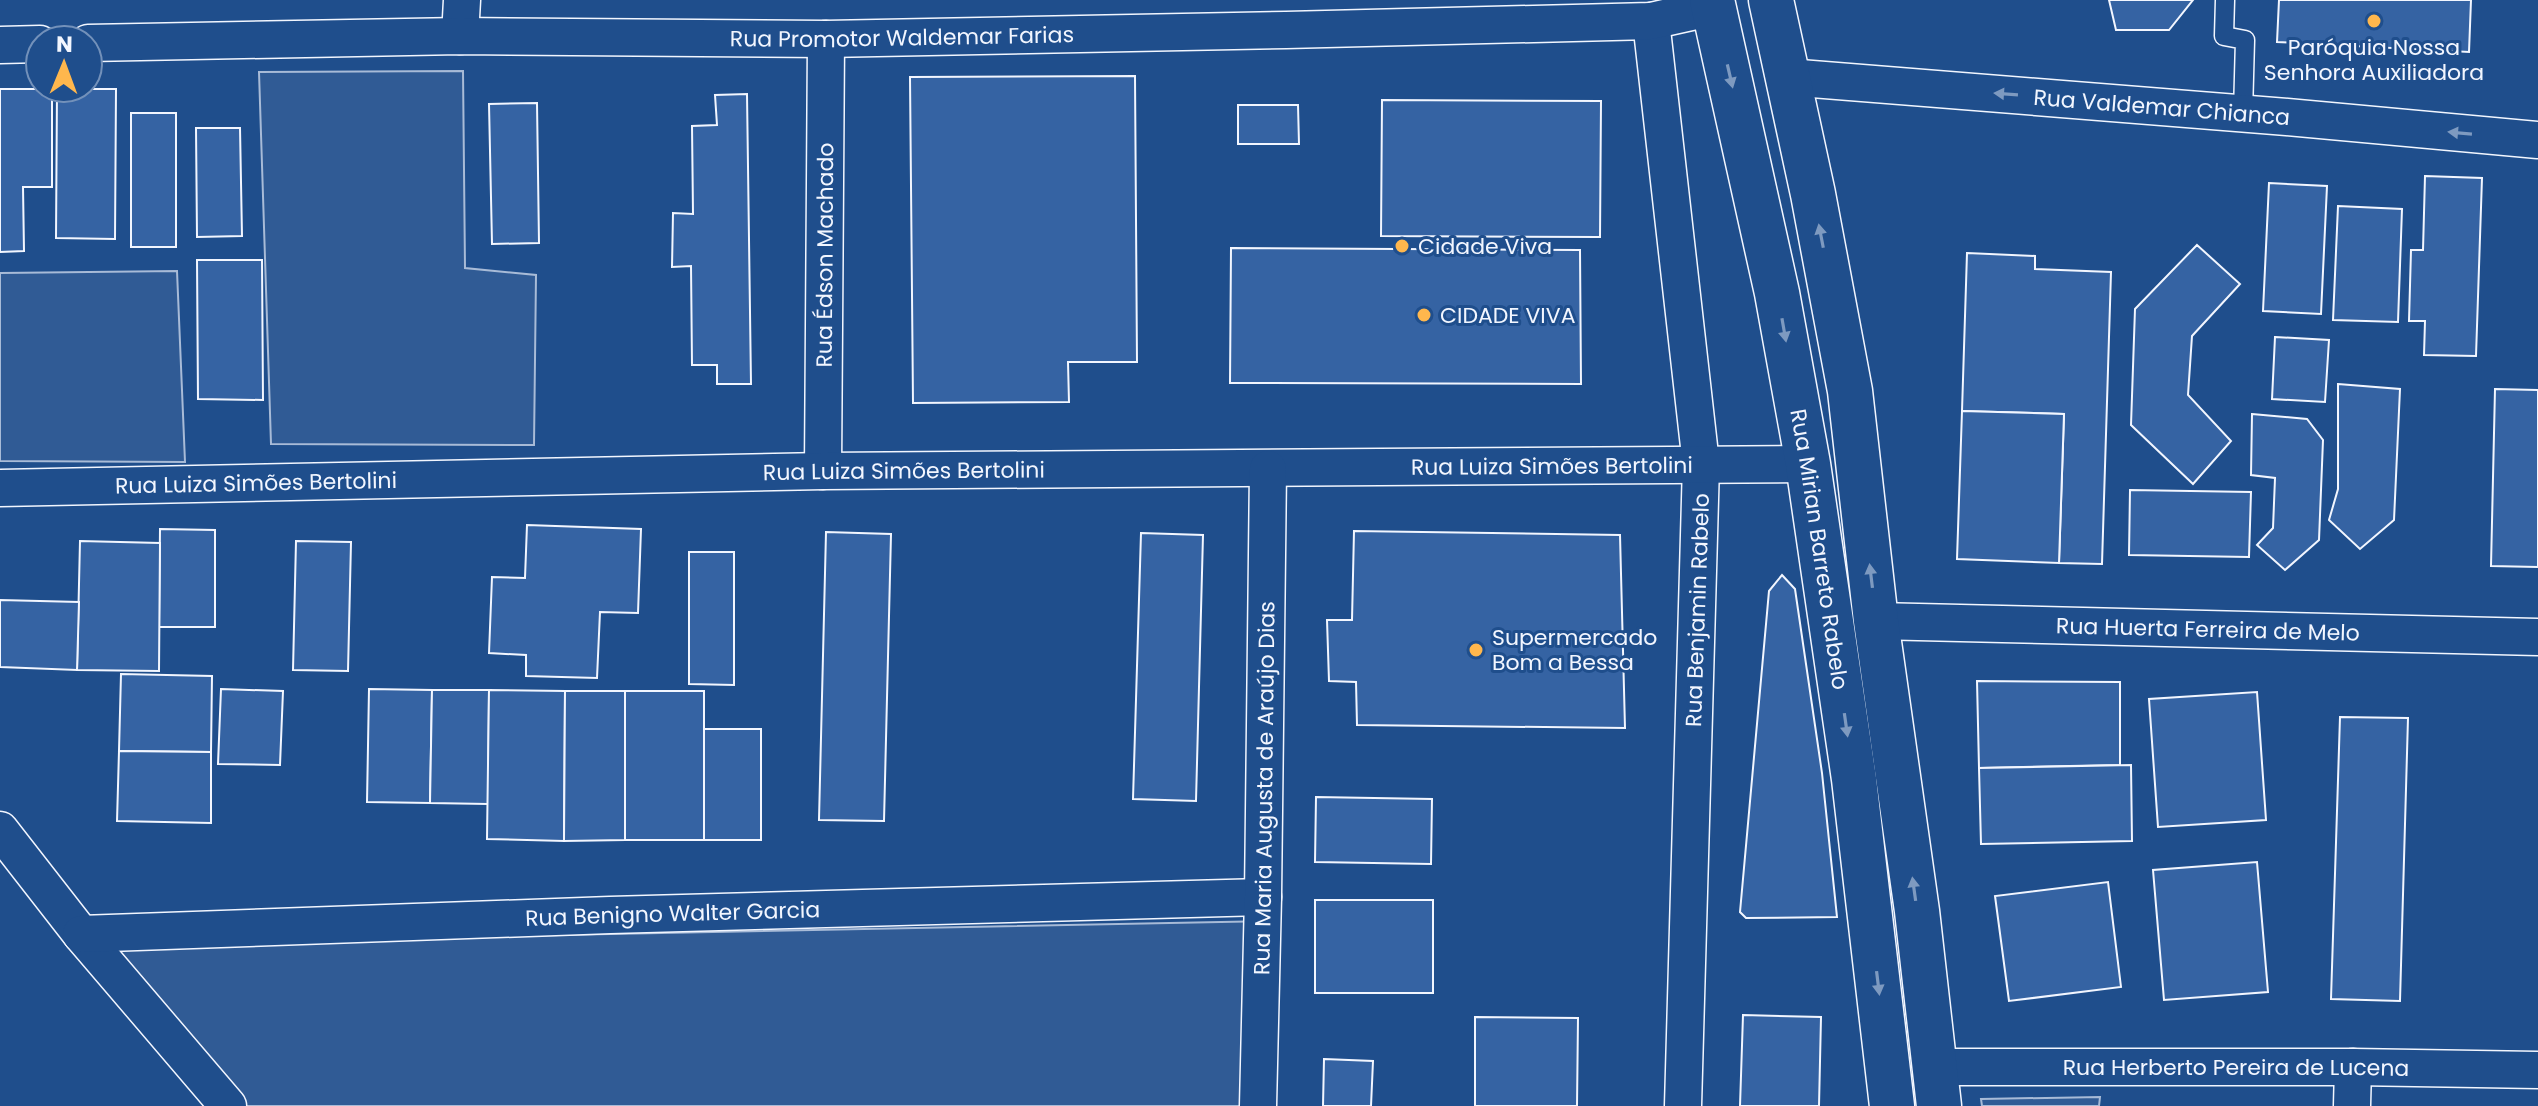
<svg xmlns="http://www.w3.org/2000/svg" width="2538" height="1106" viewBox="0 0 2538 1106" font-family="Poppins,sans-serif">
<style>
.built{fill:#305b95;stroke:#a8bbd7;stroke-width:2}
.building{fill:#3563a3;stroke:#f2f6ff;stroke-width:2}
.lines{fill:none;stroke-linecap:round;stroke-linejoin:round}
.service-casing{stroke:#f2f6ff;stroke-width:21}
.minor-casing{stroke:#f2f6ff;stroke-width:39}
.secondary-casing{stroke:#f2f6ff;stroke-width:47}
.service{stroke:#1f4e8c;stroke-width:18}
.minor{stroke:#1f4e8c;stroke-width:36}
.secondary{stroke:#1f4e8c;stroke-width:44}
.oneway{fill:#7e9ac0}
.poi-dot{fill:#ffb74d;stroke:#1f4e8c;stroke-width:3}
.labels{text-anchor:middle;stroke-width:6;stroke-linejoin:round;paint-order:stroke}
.street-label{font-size:22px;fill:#f2f6ff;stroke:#1f4e8c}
.poi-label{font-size:22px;fill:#f2f6ff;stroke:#1f4e8c;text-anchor:start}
</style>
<rect width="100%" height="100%" fill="#1f4e8c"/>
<g class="built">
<path d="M463,71L465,268L536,275L534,445L271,444L259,72Z"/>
<path d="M177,271L185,462L0,461V273Z"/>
<path d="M1273,921L1260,1106H240L100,944Z"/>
<path d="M2100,1097L2099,1106H1982L1981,1099Z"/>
</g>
<g class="building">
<path d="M2109,0H2193L2169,30H2116Z"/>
<path d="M2279,0H2471L2469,52L2277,42Z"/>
<path d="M1135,76L1137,362H1068L1069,402L913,403L910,77Z"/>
<path d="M0,89H52V187H23L24,251L0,252Z"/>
<path d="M57,89H116L115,239L56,238Z"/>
<path d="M747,94L751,384H717V365H692L691,266L672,267L673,213L693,214L692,126L717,125L715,95Z"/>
<path d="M1382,100L1601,101L1600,237L1381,236Z"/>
<path d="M537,103L539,243L492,244L489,104Z"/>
<path d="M1238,105H1298L1299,144H1238Z"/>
<rect x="131" y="113" width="45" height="134"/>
<path d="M196,128H240L242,236L197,237Z"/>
<path d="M2425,176L2482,178L2476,356L2424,355L2425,321H2409L2411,250H2423Z"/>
<path d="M2269,183L2327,186L2321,314L2263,311Z"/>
<path d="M2338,206L2402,209L2398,322L2333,320Z"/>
<path d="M2197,245L2240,284L2192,336L2188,395L2231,441L2193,484L2131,425L2135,309Z"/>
<path d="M1231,248L1580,250L1581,384L1230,383Z"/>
<path d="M1967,253L2035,256V269L2111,272L2102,564L2059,563L2064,414L1962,411Z"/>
<path d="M197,260H262L263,400L198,399Z"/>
<path d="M2275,337L2329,340L2325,402L2272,399Z"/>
<path d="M2338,384L2400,389L2394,520L2360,549L2329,520L2338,489Z"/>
<path d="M2495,389L2538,390V567L2491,566Z"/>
<path d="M1962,411L2064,414L2059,563L1957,559Z"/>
<path d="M2252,414L2307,419L2323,440L2319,540L2285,570L2257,545L2273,528L2275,478L2251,475Z"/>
<path d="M2130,490L2251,492L2249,557L2129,555Z"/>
<path d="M527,525L641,529L638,613L600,612L597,678L526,676V655L489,653L492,577L525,578Z"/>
<path d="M160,529L215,530V627H159Z"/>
<path d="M1354,531L1620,535L1625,728L1357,725L1356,682L1329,681L1327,620H1352Z"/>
<path d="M826,532L891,534L884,821L819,820Z"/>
<path d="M1141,533L1203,535L1196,801L1133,799Z"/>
<path d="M80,541L160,543L159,671L77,670Z"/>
<path d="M296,541L351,542L348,671L293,670Z"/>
<path d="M689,552H734V685L689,684Z"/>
<path d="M1782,575L1795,589L1822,773L1837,917L1746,918L1740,912L1769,591Z"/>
<path d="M0,600L79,602L77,670L0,667Z"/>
<path d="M121,674L212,676L211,752L119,751Z"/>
<path d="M1977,681L2120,682V765L1979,768Z"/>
<path d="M221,689L283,691L280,765L218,764Z"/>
<path d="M369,689L432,690L430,803L367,802Z"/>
<path d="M432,690H489L488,804L430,803Z"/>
<path d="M489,690L565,691L564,841L487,839Z"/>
<path d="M565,691H625V840L564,841Z"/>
<rect x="625" y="691" width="79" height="149"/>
<path d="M2257,692L2266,820L2158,827L2149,699Z"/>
<path d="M2340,717L2408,718L2400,1001L2331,999Z"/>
<rect x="704" y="729" width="57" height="111"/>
<path d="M119,751L211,752V823L117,821Z"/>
<path d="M2131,765L2132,841L1981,844L1979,768Z"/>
<path d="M1316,797L1432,799L1431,864L1315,862Z"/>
<path d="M2257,862L2268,992L2164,1000L2153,870Z"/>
<path d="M2108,882L2121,987L2009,1001L1995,896Z"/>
<rect x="1315" y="900" width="118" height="93"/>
<path d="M1743,1015L1821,1017L1819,1106H1740Z"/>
<path d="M1475,1017L1578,1018L1577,1106H1475Z"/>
<path d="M1324,1059L1373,1061L1371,1106H1323Z"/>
</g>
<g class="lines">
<defs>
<path id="service" d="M2225,0L2224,36L2245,40L2243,113"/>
<g id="minor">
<path d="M1651,21L1701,464L1683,1106"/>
<path d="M460,36L462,0"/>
<path id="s1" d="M88,43L460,36L826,39L1286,30L1651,21L1714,7"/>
<path d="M0,45L40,44"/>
<path id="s2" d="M1787,77L2287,117L2538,140"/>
<path id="s3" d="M823,471L826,39"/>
<path id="s4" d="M0,488L823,471L1808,464"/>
<path id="s5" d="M1876,621L2538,637"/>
<path d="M0,830L81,934L228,1106"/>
<path id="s6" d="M81,934L610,915L1263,897"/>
<path id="s7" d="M1934,1067H2353L2538,1070"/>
<path id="s8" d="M1258,1106L1263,897L1268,469"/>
<path d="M2352,1106L2353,1067"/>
</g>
<g id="secondary">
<path id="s9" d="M1712,0L1777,293L1808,464L1854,779L1892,1106"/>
<path d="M1771,0L1813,194L1850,391L1876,621L1917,911L1939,1106"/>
</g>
</defs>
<use href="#service" class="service-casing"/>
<use href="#minor" class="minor-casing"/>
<use href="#secondary" class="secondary-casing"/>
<use href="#service" class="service"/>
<use href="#minor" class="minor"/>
<use href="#secondary" class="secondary"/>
</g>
<defs><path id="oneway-solid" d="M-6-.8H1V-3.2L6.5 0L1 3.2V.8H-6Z" transform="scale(2)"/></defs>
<g class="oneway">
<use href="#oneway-solid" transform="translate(1730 76) rotate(77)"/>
<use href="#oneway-solid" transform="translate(2006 94) rotate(-176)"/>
<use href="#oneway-solid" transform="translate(2460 133) rotate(-175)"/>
<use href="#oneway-solid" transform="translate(1821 236) rotate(-101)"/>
<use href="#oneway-solid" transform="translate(1784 330) rotate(80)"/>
<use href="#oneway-solid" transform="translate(1871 576) rotate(-97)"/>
<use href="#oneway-solid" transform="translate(1846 725) rotate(82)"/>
<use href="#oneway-solid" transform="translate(1914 889) rotate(-98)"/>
<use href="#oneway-solid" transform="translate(1878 983) rotate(83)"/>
</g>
<g class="poi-dot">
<circle cx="2374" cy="21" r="8"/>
<circle cx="1402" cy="246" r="8"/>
<circle cx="1424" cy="315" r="8"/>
<circle cx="1476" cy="650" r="8"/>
</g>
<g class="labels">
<g class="street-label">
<text dy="8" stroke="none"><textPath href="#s1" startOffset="814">Rua Promotor Waldemar Farias</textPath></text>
<text dy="8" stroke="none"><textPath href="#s2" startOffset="376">Rua Valdemar Chianca</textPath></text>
<text dy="8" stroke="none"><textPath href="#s3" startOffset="216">Rua Édson Machado</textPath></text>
<text dy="8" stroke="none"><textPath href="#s4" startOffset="1552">Rua Luiza Simões Bertolini</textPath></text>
<text dy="8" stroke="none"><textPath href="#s4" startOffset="904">Rua Luiza Simões Bertolini</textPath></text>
<text dy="8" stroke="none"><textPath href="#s4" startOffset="256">Rua Luiza Simões Bertolini</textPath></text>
<text dy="8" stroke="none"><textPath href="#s9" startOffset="560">Rua Mirian Barreto Rabelo</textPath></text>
<text transform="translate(1697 610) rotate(-88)" y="8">Rua Benjamin Rabelo</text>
<text dy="8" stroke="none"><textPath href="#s5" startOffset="332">Rua Huerta Ferreira de Melo</textPath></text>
<text dy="8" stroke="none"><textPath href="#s8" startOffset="318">Rua Maria Augusta de Araújo Dias</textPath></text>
<text dy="8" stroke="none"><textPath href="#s6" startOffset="592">Rua Benigno Walter Garcia</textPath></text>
<text dy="8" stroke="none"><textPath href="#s7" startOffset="302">Rua Herberto Pereira de Lucena</textPath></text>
</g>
<g class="poi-label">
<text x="2374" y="55" text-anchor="middle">Paróquia Nossa<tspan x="2374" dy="25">Senhora Auxiliadora</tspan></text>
<text x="1418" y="254">Cidade Viva</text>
<text x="1440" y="323">CIDADE VIVA</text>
<text x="1492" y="645">Supermercado<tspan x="1492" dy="25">Bom a Bessa</tspan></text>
</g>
</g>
<g transform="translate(64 64) rotate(1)"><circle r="38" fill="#1f4e8c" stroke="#7391ba" stroke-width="2"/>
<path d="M0-6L14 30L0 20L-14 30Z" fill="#ffb74d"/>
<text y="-12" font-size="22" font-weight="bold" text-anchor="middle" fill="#f2f6ff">N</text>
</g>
</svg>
